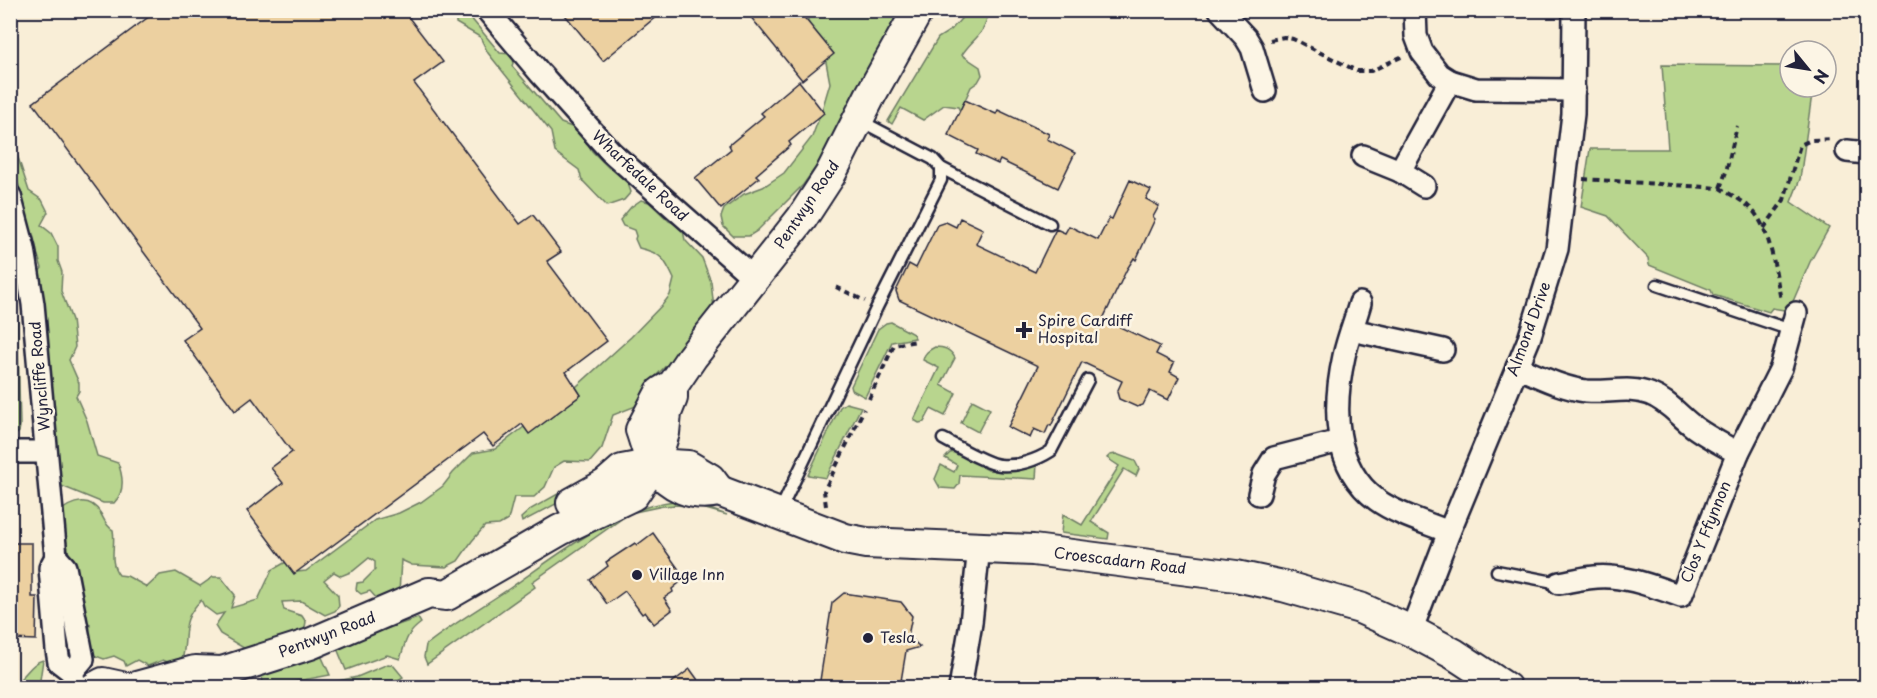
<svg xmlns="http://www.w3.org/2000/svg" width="1877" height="698" viewBox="0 0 1877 698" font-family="'Playpen Sans',sans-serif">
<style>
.green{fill:#b8d58e;stroke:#6d7c64;stroke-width:1.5}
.building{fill:#ecd0a0;stroke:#22223b;stroke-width:1.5}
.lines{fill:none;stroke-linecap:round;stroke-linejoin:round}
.lane-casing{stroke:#22223b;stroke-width:15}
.street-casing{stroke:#22223b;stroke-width:26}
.secondary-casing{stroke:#22223b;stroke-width:34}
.path{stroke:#22223b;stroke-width:4;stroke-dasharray:6 4.5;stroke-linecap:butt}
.lane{stroke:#fcf5e5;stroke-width:10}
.street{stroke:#fcf5e5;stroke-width:21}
.secondary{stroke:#fcf5e5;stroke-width:30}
.poi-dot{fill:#22223b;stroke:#fcf5e5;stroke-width:2}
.labels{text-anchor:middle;stroke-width:5;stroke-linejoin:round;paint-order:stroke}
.street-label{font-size:15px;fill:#22223b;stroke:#fcf5e5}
.poi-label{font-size:15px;fill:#22223b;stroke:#fcf5e5;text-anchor:start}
</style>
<rect width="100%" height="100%" fill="#f9eed7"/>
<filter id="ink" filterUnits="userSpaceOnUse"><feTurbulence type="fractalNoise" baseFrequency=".0167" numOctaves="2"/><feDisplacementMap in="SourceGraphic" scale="12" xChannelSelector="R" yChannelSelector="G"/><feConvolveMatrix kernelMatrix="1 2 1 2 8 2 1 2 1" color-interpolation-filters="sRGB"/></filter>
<g filter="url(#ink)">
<g class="green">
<path d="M893,10V13L895,11H903L835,140L803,185L757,231L749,236H733L723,226L721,217L724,209L744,194L763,187L784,173L812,137L822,110L830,83L825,57L812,38L806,11Z"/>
<path d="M438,11H465L500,53L511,54L514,60L512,66L561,123L580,130L592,151L609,168H619L625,175L631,192L624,200L607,206L582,180L579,170L555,152L551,132L488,53L480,37L456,23V17Z"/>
<path d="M968,11H978L987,15C987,33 970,41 962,55L980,67L982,75L978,82L971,87L960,111L958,107L944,105L923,120L901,108L892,124L888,121L938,38L951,30Z"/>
<path d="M1662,65L1790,66V87H1813L1800,179L1791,202L1829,228L1810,262L1791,306L1784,310L1772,308L1769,312L1713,295L1711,290L1649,265L1648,258L1608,216L1581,207L1590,149H1668Z"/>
<path d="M10,133L29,191L42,200L48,212L41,225L51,233L58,247V261L62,272L61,291L72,320L75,347L69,360L79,383V391L76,396L87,421L97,456L118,463C123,476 125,492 114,503H103L59,485L48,424L54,416L53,402L48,391L38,273L42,268L36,250L28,247L22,207L23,201L11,157Z"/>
<path d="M641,200L649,202L669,221L682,226L685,240L702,258L711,282L714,309L708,323L655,377L636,406L613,415L602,448L590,462L564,461L554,467L545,487L534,497H514L508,520L499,525L485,526L472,541L458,561L446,567L412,565L401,560L399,593L393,600L377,599L370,591L361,594L356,590L357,583L363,582L375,570V562L369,558L353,571L341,576L334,572L324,580L338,595L339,606L335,611L325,615L301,601L282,602L284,610L302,616L306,622L303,637L247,650L220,634L215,626L224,613L216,615L204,606L201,600C180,622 188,631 183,656L172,664L163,660L148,666L137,660L126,666L124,661L114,656L104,659L93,655L89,636L90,624C62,603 73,585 69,555C67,541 63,527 58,513C72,501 90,495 101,514C105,521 106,526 113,530C116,545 108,562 119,575L127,576L147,587L160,575L176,572L200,586L213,577H221L235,595L231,608L258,600L272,570L286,562L297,572L306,571L375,520L399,513L421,502L443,486L453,473L473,453L495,449L524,427L529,433L581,395L576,387L631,337L663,304L670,295L674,279C665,259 661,253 639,248L635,239L636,236L634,230L623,226L620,220L631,207Z"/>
<path d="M10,301H17L20,426L19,432L12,437Z"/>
<path d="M891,322L913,334L915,338L892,342L865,397L852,390L851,386L878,329L886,323Z"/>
<path d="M935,347C944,347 950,349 955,358L941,385L956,393L945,416L931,409L924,422L919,423L914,420L939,368L923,360C924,353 929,350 935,347Z"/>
<path d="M972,400L990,409L978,432L961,423Z"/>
<path d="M846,403L861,407L826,478L808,475L840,407Z"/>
<path d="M956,452L988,470H999L1037,464L1036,479L960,475L959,484L955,489L940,488L935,479L941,465L954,472L957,465L945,458L950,453Z"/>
<path d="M1116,454L1135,461L1139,469L1136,476L1124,469L1091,522L1109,533L1108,539L1061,533L1063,514L1082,525L1119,466L1107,458L1110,455Z"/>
<path d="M597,472L582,490L522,522L521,518L531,509Z"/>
<path d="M674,501L695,504L727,515L702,508L677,505L663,506L630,513L532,582L535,587L427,664L424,657L426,645C452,624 482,607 510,588C558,555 615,508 674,501Z"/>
<path d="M418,618L421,623C405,635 406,642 400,659L387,655L346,670L336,646Z"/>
<path d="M320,653L330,675L266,687L248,688L263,681L261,676Z"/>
<path d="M43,660L40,680L36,687H11V683C25,681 29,663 43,660Z"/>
<path d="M388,664L393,665L403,677L387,687H310L357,677Z"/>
</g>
<g class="building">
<path d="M158,10H403L443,62L414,83L520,224L533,215L561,252L547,261L607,341L566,372L581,395L529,434L522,424L493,446L483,434L294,574L247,511L283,483L271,468L292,452L252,398L235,411L183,340L200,328L33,103Z"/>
<path d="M561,10H664L603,61Z"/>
<path d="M745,10H798L834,54L802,80Z"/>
<path d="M799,81L824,113L789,142L791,145L756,175L759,178L721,209L695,178L731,149L729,145L764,116L761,113Z"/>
<path d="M965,100L996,114L998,110L1049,134L1047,139L1075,153L1058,188L1000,160L998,164L976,154L978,150L948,135Z"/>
<path d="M1130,180L1151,190L1146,199L1159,206L1153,217L1155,219L1136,260L1134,258L1127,269L1103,319L1160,346L1156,354L1174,363L1170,372L1179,377L1168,400L1150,391L1143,405L1137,407L1119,399L1117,392L1122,381L1082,362L1051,426L1049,425L1045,434L1034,429L1030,438L1008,427L1038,366L899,300L896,291L909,264L916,268L937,225L946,222L956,227L960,218L983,229L976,244L1035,272L1056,229L1065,233L1069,226L1098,240L1109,218L1112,219Z"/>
<path d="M653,533L685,578L672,589L673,592L664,598L672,610L654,624L645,612L642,614L625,591L607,604L590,580L608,566L606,562L635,543L637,545Z"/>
<path d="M10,543H32V597H37L36,640L10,639Z"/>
<path d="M844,593L901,602L912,616L908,636L920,647L906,651L900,687H819L832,603Z"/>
<path d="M690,669L703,687H666Z"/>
</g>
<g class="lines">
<defs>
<g id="lane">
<path d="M941,168L1050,224"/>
<path d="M1657,285L1791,330"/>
<path d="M943,439C957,446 986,464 1000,465C1017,467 1037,460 1051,451L1088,380"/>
<path d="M780,511L877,307L941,180V168L933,159L859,120"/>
<path d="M1497,571L1559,583"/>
</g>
<g id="street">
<path d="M487,10L540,73L611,152L755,279"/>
<path d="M1220,10L1246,38L1252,48L1265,91"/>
<path d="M1415,10L1416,36L1422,52L1439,74L1450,81L1476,89L1574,90"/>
<path d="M1847,151L1866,153"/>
<path d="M1363,156L1400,171"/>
<path d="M1424,186L1400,171L1450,81"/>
<path d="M10,196L24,249L33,304L56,557L65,567L83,659L72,672"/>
<path d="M1360,303C1355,321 1348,338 1344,356C1333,406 1332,467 1377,500C1396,514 1427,523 1449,532"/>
<path d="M1352,330L1443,350"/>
<path d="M1517,367C1538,376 1562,388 1586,391C1608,393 1630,386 1650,394C1668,401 1679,416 1694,427C1708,437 1723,445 1738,453"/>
<path d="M10,452H46"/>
<path d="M1259,494L1264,474L1274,458L1340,441"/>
<path d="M56,557L50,568L57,650L59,662L72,672L76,688"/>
<path d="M1559,583C1576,580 1594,575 1611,577C1635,579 1658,588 1681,596L1738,453L1781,368L1796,313"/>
<path d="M1411,631L1449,532L1529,339L1557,249L1573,114L1574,10"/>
<path d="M960,688L971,623L979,547"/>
</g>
<g id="secondary">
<path d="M918,10L870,96L830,175L802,218L692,357L673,385L661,392L641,430C645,441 648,455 654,465C670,487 693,497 719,491L845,539L866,543L1033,550L1236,576L1283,586L1360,608L1411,631L1454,654L1506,688"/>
<path d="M572,503L606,484L622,470L654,464L688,466L710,479L719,491"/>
<path d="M94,688L103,683L126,688"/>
<path d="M133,688L195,671L222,672"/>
<path d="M201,688L222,672L310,644L429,593L447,595L560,530L633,495L654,464L664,433L666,413L672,398V391"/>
</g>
</defs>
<use href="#lane" class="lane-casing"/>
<use href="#street" class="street-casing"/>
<use href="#secondary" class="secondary-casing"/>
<g class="path">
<path d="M1270,40L1284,37L1293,39L1357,71H1371L1403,56"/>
<path d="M1583,179L1720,188C1729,194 1740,199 1748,206C1771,225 1775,272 1781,300"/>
<path d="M1720,188L1726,172L1737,126"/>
<path d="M1764,228L1784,200L1800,145L1811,140L1832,139"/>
<path d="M836,287L865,301"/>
<path d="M869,399L894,345L916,341"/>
<path d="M826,506L824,491L864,409"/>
</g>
<use href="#lane" class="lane"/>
<use href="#street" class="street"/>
<use href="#secondary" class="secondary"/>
</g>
</g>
<g class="poi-dot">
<path d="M1021 321h6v6h6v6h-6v6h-6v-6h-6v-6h6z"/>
<circle cx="637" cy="575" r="6"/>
<circle cx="868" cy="638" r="6"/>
</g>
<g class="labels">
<g class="street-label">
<text transform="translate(640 176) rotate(43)" y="5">Wharfedale Road</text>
<text transform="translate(807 205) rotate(-56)" y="5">Pentwyn Road</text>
<text transform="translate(1529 329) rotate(-70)" y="5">Almond Drive</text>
<text transform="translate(40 376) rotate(-95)" y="5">Wyncliffe Road</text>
<text transform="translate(1706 532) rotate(-68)" y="5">Clos Y Ffynnon</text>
<text transform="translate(1120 561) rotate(7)" y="5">Croescadarn Road</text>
<text transform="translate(327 635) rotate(-21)" y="5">Pentwyn Road</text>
</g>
<g class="poi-label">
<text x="1038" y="326">Spire Cardiff<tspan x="1038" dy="17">Hospital</tspan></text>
<text x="649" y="580">Village Inn</text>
<text x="880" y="643">Tesla</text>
</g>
</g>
<rect width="1877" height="698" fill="none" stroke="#fcf5e5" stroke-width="36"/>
<rect x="18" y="18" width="1841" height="662" fill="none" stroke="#22223b" stroke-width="2" filter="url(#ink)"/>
<g transform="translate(1808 69) rotate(120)"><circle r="28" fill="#fcf5e5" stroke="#a5a1a1" stroke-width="1.5"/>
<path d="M0-4.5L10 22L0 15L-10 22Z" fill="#22223b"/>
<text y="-9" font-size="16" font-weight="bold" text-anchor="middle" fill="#22223b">N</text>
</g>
</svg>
